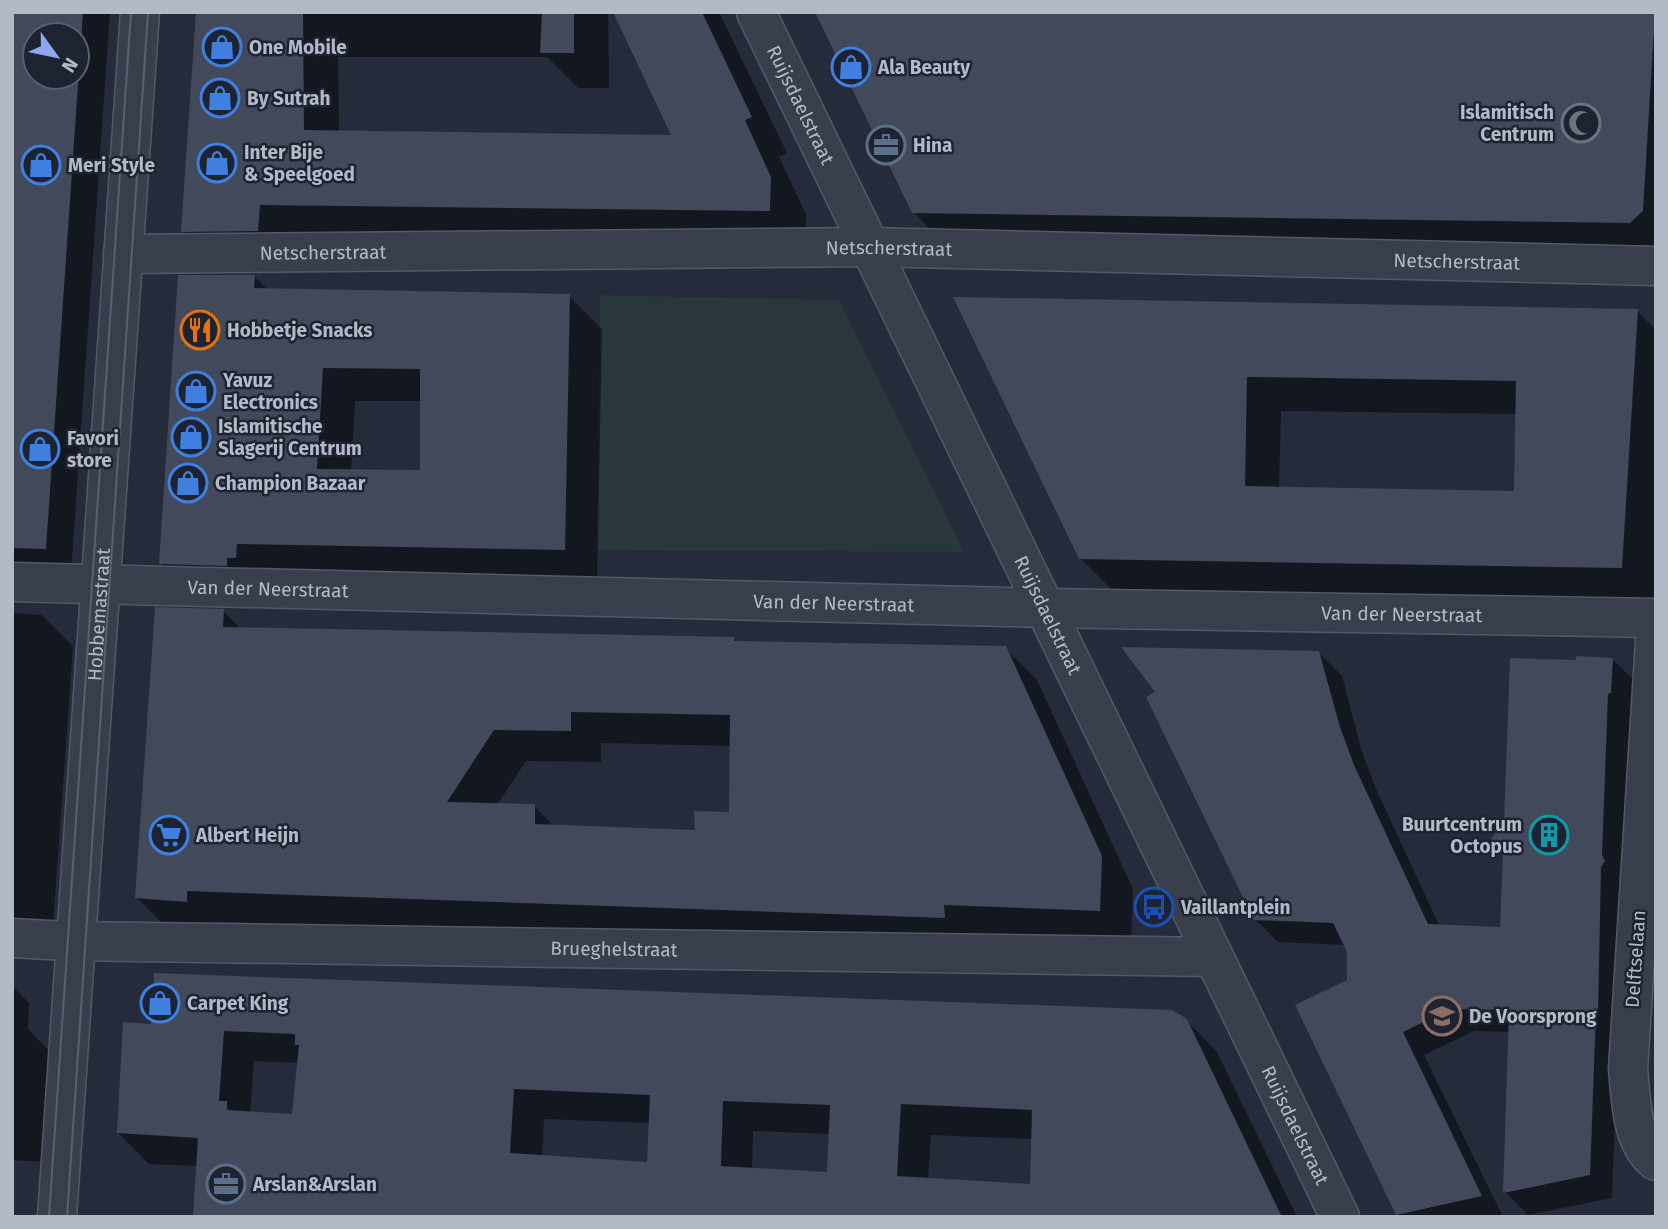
<svg xmlns="http://www.w3.org/2000/svg" width="1668" height="1229" viewBox="0 0 1668 1229" font-family="'Fira Sans',sans-serif">
<style>
.green{fill:#27373c}
.shadow{fill:#0007;fill-rule:evenodd}
.building{fill:#41495b;fill-rule:evenodd}
.lines{fill:none;stroke-linecap:round;stroke-linejoin:round}
.street-casing{stroke:#545967;stroke-width:41}
.street{stroke:#393e4c;stroke-width:38}
.tram{stroke:#5b6172;stroke-width:2}
.labels{text-anchor:middle;stroke-width:5;stroke-linejoin:round;paint-order:stroke}
.poi-label{font-size:19px;font-weight:bold;fill:#b4b9c7;stroke:#1e2331;text-anchor:start}
.street-label{font-size:19px;fill:#b4b9c7;stroke:#1e2331}
</style>
<rect width="100%" height="100%" fill="#252b3b"/>
<path class="green" d="M600,295L839,300L964,552L597,550Z"/>
<g class="shadow">
<path d="M12,12H110L71,573L12,572ZM35,35H77V77H35Z"/>
<path d="M198,12H608L609,88H578L547,57H338L339,132L674,137L615,12H719L787,153L779,157L806,214V246L219,267L183,231Z"/>
<path d="M817,12H1656V255L947,246L913,212Z"/>
<path d="M254,276L268,290L569,296L602,329L597,583L193,596L160,563ZM355,401H422V472L351,471Z"/>
<path d="M955,299L1637,311L1656,330V602L1115,593L1080,558ZM1281,411L1517,414L1516,492L1279,489Z"/>
<path d="M223,611L241,629L733,639L737,643L1005,648L1037,680L1133,889L1131,941L976,948L218,922L217,932L168,929L137,898ZM601,743L732,746L731,814L697,832L555,827L534,806L497,805L526,761L601,762Z"/>
<path d="M12,613L42,615L73,646L53,925L12,922Z"/>
<path d="M1318,652L1342,676L1362,752L1376,789L1440,927L1502,929L1506,824L1578,662L1612,659L1636,682L1634,716H1630L1612,1198L1528,1215L1505,1192L1510,1032L1474,1031L1424,1055L1503,1217H1400L1397,1214L1349,981V951L1346,945L1278,942L1255,919Z"/>
<path d="M12,986L29,1003L28,1029L53,1055L46,1162L12,1160Z"/>
<path d="M1186,1020L1217,1052L1297,1217H198L195,1214L198,1166L149,1164L118,1133L125,1024ZM254,1061L299,1063L294,1116L250,1113ZM544,1119L651,1123L649,1163L542,1157ZM753,1131L831,1134L829,1174L752,1169ZM931,1135L1033,1139L1032,1186L928,1180Z"/>
</g>
<g class="building">
<path d="M12,12H83L46,549L12,548ZM35,35H77V77H35Z"/>
<path d="M196,12H303L304,130L671,135L613,12H702L752,117L745,120L771,177L770,211L260,205L258,231L181,232Z"/>
<path d="M542,12H574V53H540Z"/>
<path d="M815,12H1655L1643,211L1630,223L912,213Z"/>
<path d="M178,275H255L254,288L570,294L565,550L237,544L236,558H227V566L159,564ZM323,368L420,369V470L317,469Z"/>
<path d="M953,297L1638,309L1622,568L1079,559ZM1247,377L1516,381L1514,491L1245,486Z"/>
<path d="M155,607L224,609L223,627L734,637V641L1006,646L1102,856L1100,911L944,905L945,918L187,891V902L135,898ZM571,712L730,715L729,812L694,811L695,830L535,824V804L447,802L494,730L571,731Z"/>
<path d="M1121,647L1319,651L1340,727L1354,765L1428,924L1500,927L1503,852L1491,839L1504,823L1510,658L1576,660V656L1613,658L1611,693L1608,694L1602,855L1605,861L1601,867L1598,1013H1596L1590,1175L1503,1193L1509,1010L1450,1009L1403,1032L1482,1196L1396,1215L1295,1005L1347,980V952L1333,923L1254,920L1146,697L1155,692Z"/>
<path d="M154,973L1172,1010L1187,1019L1282,1217H225L193,1215L198,1138L117,1133L123,1022L151,1024ZM224,1031L295,1034V1045H299L292,1114L227,1110V1101H219ZM514,1089L650,1095L647,1162L510,1153ZM723,1101L830,1105L827,1172L721,1166ZM901,1104L1032,1110L1030,1184L897,1176Z"/>
</g>
<g class="lines">
<defs>
<g id="street">
<path id="s1" d="M756,12L1340,1217"/>
<path id="s2" d="M123,254L869,247L1656,266"/>
<path id="s3" d="M12,582L1045,608L1656,618"/>
<path d="M1656,626L1628,1069C1631,1098 1631,1142 1656,1161"/>
<path id="s4" d="M12,938L68,941L1214,957"/>
<path id="s5" d="M57,1217L140,12"/>
</g>
</defs>
<use href="#street" class="street-casing"/>
<use href="#street" class="street"/>
<g class="tram">
<path d="M49,1217L131,12"/>
<path d="M67,1217L148,12"/>
</g>
</g>
<defs>
<symbol id="shop-ring" viewBox="-11 -11 22 22"><circle r="9.5" fill="#1e2331" stroke="#3f7fe0" stroke-width="1.5"/><path d="M-5-2.5h2.3a2.7 3.5 0 0 1 5.4 0H5L5.5 6h-11ZM-1.5-2.5h3a1.5 2.3 0 0 0-3 0Z" fill="#3f7fe0"/></symbol>
<symbol id="mosque-ring" viewBox="-11 -11 22 22"><circle r="9.5" fill="#1e2331" stroke="#6b7280" stroke-width="1.5"/><path d="M3.5-4.9A6 6 0 1 0 3.5 4.9A5 5 0 1 1 3.5-4.9Z" fill="#6b7280"/></symbol>
<symbol id="office-ring" viewBox="-11 -11 22 22"><circle r="9.5" fill="#1e2331" stroke="#5c6f8a" stroke-width="1.5"/><path d="M-6-3h4V-5.5h4V-3h4V5H-6ZM-1-4.5V-3h2v-1.5ZM-6 0V1H6V0Z" fill="#5c6f8a"/></symbol>
<symbol id="restaurant-ring" viewBox="-11 -11 22 22"><circle r="9.5" fill="#1e2331" stroke="#e8710a" stroke-width="1.5"/><path d="M-5-6h1v4h1v-4h1v4h1v-4h1v5L-1.5 .5V6h-2V.5L-5-1ZM5-6V6H3V1.5H1.5Q1.5-4 5-6Z" fill="#e8710a"/></symbol>
<symbol id="supermarket-ring" viewBox="-11 -11 22 22"><circle r="9.5" fill="#1e2331" stroke="#3f7fe0" stroke-width="1.5"/><path d="M-6-5.5h2.5l.6 2H6L4.5 2H-2.5L-4.4-4H-6ZM-1.5 3.2a1.3 1.3 0 1 0 .1 0ZM3 3.2a1.3 1.3 0 1 0 .1 0Z" fill="#3f7fe0"/></symbol>
<symbol id="building-ring" viewBox="-11 -11 22 22"><circle r="9.5" fill="#1e2331" stroke="#0f9aa8" stroke-width="1.5"/><path d="M-4-6H4V6H1V3H-1V6H-4ZM-2.5-4.3h1.7v1.8h-1.7ZM.8-4.3h1.7v1.8H.8ZM-2.5-1h1.7V.8h-1.7ZM.8-1h1.7V.8H.8Z" fill="#0f9aa8"/></symbol>
<symbol id="bus-ring" viewBox="-11 -11 22 22"><circle r="9.5" fill="#1e2331" stroke="#1a4fb4" stroke-width="1.5"/><path d="M-5-6H5V4H4V6H2V4H-2V6H-4V4H-5ZM-3.5-4V0h7V-4ZM-3.5 1.2v1.5H-2V1.2ZM2 1.2v1.5H3.5V1.2Z" fill="#1a4fb4"/></symbol>
<symbol id="school-ring" viewBox="-11 -11 22 22"><circle r="9.5" fill="#1e2331" stroke="#8d6e63" stroke-width="1.5"/><path d="M0-5L7-2L0 1L-7-2ZM-4 1L0 2.5L4 1V4Q0 6-4 4Z" fill="#8d6e63"/></symbol>
</defs>
<g fill-rule="evenodd">
<use href="#shop-ring" x="200" y="25" width="44" height="44"/>
<use href="#shop-ring" x="829" y="45" width="44" height="44"/>
<use href="#shop-ring" x="198" y="76" width="44" height="44"/>
<use href="#mosque-ring" x="1559" y="101" width="44" height="44"/>
<use href="#office-ring" x="864" y="123" width="44" height="44"/>
<use href="#shop-ring" x="195" y="141" width="44" height="44"/>
<use href="#shop-ring" x="19" y="143" width="44" height="44"/>
<use href="#restaurant-ring" x="178" y="308" width="44" height="44"/>
<use href="#shop-ring" x="174" y="369" width="44" height="44"/>
<use href="#shop-ring" x="169" y="415" width="44" height="44"/>
<use href="#shop-ring" x="18" y="427" width="44" height="44"/>
<use href="#shop-ring" x="166" y="461" width="44" height="44"/>
<use href="#supermarket-ring" x="147" y="813" width="44" height="44"/>
<use href="#building-ring" x="1527" y="813" width="44" height="44"/>
<use href="#bus-ring" x="1132" y="885" width="44" height="44"/>
<use href="#shop-ring" x="138" y="981" width="44" height="44"/>
<use href="#school-ring" x="1420" y="994" width="44" height="44"/>
<use href="#office-ring" x="204" y="1162" width="44" height="44"/>
</g>
<g class="labels">
<g class="poi-label">
<text x="249" y="54">One Mobile</text>
<text x="878" y="74">Ala Beauty</text>
<text x="247" y="105">By Sutrah</text>
<text x="1554" y="119" text-anchor="end">Islamitisch<tspan x="1554" dy="22">Centrum</tspan></text>
<text x="913" y="152">Hina</text>
<text x="244" y="159">Inter Bije<tspan x="244" dy="22">&amp; Speelgoed</tspan></text>
<text x="68" y="172">Meri Style</text>
<text x="227" y="337">Hobbetje Snacks</text>
<text x="223" y="387">Yavuz<tspan x="223" dy="22">Electronics</tspan></text>
<text x="218" y="433">Islamitische<tspan x="218" dy="22">Slagerij Centrum</tspan></text>
<text x="67" y="445">Favori<tspan x="67" dy="22">store</tspan></text>
<text x="215" y="490">Champion Bazaar</text>
<text x="1522" y="831" text-anchor="end">Buurtcentrum<tspan x="1522" dy="22">Octopus</tspan></text>
<text x="196" y="842">Albert Heijn</text>
<text x="1181" y="914">Vaillantplein</text>
<text x="187" y="1010">Carpet King</text>
<text x="1469" y="1023">De Voorsprong</text>
<text x="253" y="1191">Arslan&amp;Arslan</text>
</g>
<g class="street-label">
<text dy="7" stroke="none"><textPath href="#s1" startOffset="103">Ruijsdaelstraat</textPath></text>
<text dy="7" stroke="none"><textPath href="#s2" startOffset="766">Netscherstraat</textPath></text>
<text dy="7" stroke="none"><textPath href="#s2" startOffset="200">Netscherstraat</textPath></text>
<text dy="7" stroke="none"><textPath href="#s2" startOffset="1334">Netscherstraat</textPath></text>
<text dy="7" stroke="none"><textPath href="#s3" startOffset="256">Van der Neerstraat</textPath></text>
<text dy="7" stroke="none"><textPath href="#s3" startOffset="822">Van der Neerstraat</textPath></text>
<text dy="7" stroke="none"><textPath href="#s3" startOffset="1390">Van der Neerstraat</textPath></text>
<text dy="7" stroke="none"><textPath href="#s5" startOffset="604">Hobbemastraat</textPath></text>
<text dy="7" stroke="none"><textPath href="#s1" startOffset="670">Ruijsdaelstraat</textPath></text>
<text dy="7" stroke="none"><textPath href="#s4" startOffset="602">Brueghelstraat</textPath></text>
<text transform="translate(1635 959) rotate(-86)" y="7">Delftselaan</text>
<text dy="7" stroke="none"><textPath href="#s1" startOffset="1237">Ruijsdaelstraat</textPath></text>
</g>
</g>
<rect width="1668" height="1229" fill="none" stroke="#b4b9c7" stroke-width="28"/>
<g transform="translate(56 56) rotate(123)"><circle r="33" fill="#1e2331" stroke="#5a5f6d" stroke-width="2"/>
<path d="M0-5L12 26L0 18L-12 26Z" fill="#8fa7f1"/>
<text y="-10" font-size="19" font-weight="bold" text-anchor="middle" fill="#b4b9c7">N</text>
</g>
</svg>
